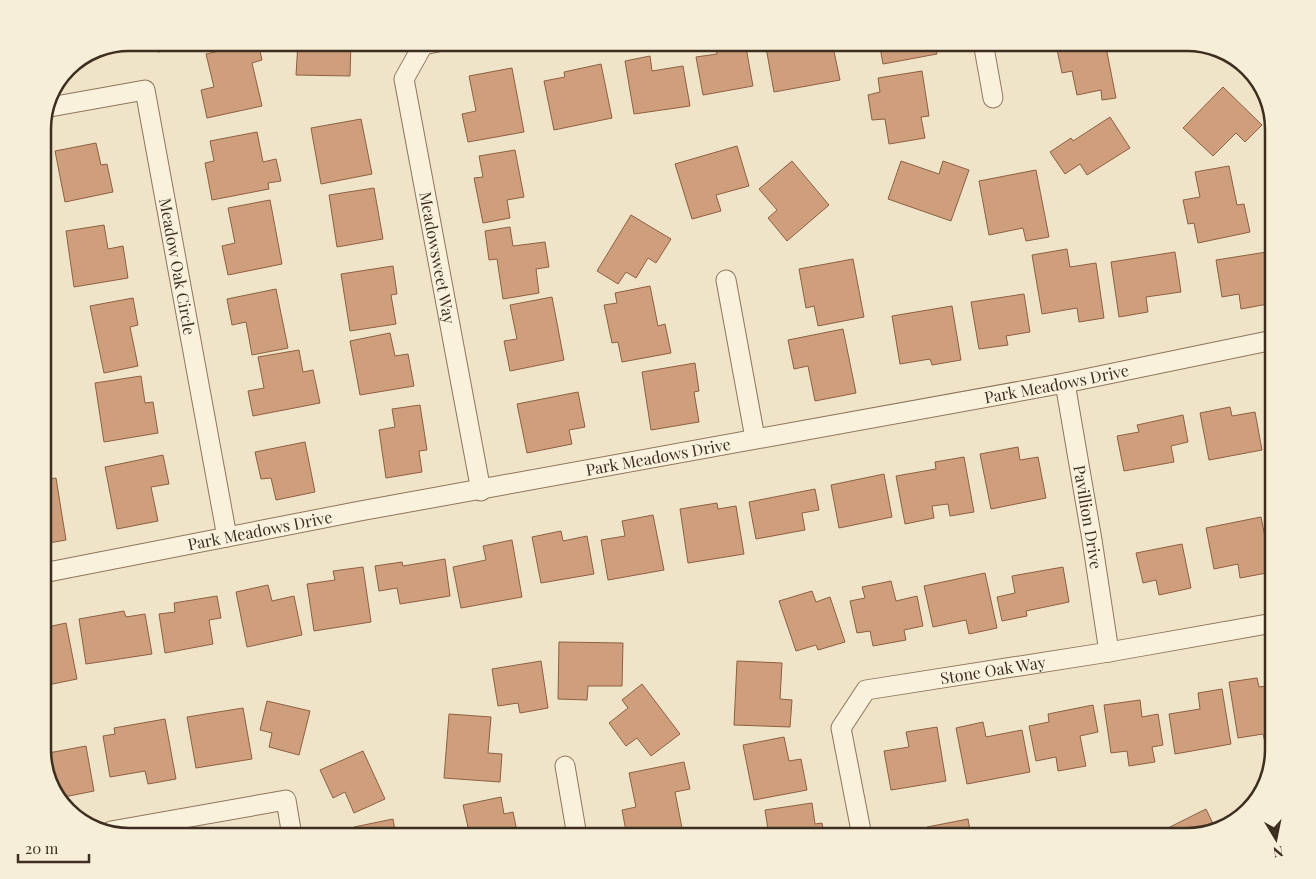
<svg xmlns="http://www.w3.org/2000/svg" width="1316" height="879" viewBox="0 0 1316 879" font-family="'Playfair Display',serif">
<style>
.building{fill:#cf9f7d;stroke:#8d5f41}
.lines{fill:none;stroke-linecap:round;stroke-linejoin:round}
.minor-casing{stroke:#8d765c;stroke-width:21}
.minor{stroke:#faf1dc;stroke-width:19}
.labels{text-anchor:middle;stroke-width:4;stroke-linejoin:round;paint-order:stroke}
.street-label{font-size:16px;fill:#3d2e20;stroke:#f7eed8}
.rim{fill:none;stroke:#3d2e20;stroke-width:2.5}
</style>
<rect width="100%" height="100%" fill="#f0e4c8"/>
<g class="building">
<path d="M131,42H162L160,52L130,47Z"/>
<path d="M258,42L262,60L252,63L262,106L207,118L201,90L214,87L206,54Z"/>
<path d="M298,42H351L350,76L296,75Z"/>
<path d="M745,42L753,86L703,95L696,57L717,54L715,43Z"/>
<path d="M765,42H796V44L832,42L840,80L774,92Z"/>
<path d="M879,42H935L937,54L883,64Z"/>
<path d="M1069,42H1105L1116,98L1102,100L1101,90L1077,95L1072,71L1062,73L1056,45Z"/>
<path d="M108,47L109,48L93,51L96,49Z"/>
<path d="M650,56L652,71L683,66L690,106L634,114L625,61Z"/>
<path d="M601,64L612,118L554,130L544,81L565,77L564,72Z"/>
<path d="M512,68L524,132L468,142L462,114L476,111L469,76Z"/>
<path d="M922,71L929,116L921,117L925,138L889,144L885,119L872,120L868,95L880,92L878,78Z"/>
<path d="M1223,87L1262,125L1245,142L1236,133L1213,156L1183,128Z"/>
<path d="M1110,117L1130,148L1087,175L1080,164L1065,174L1050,152L1071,138L1073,141Z"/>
<path d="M361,119L372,174L321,184L311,128Z"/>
<path d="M257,132L263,162L276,159L281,181L268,183L269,189L212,200L205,163L214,161L210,141Z"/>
<path d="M96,143L101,165L107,164L113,192L65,202L55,151Z"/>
<path d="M737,146L749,186L716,195L721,211L692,219L675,164Z"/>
<path d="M515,150L524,197L507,200L510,218L483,223L474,178L483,177L479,156Z"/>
<path d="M792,161L829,205L787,241L768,218L777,210L759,189Z"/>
<path d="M901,161L939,174L943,161L969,170L951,221L888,199Z"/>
<path d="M1229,166L1237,205L1244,204L1250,232L1198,243L1194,223L1188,224L1183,200L1200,197L1195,172Z"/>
<path d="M1036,170L1049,237L1026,241L1023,228L989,235L979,181Z"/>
<path d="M374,188L383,239L337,247L329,195Z"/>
<path d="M270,200L282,264L228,275L222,246L235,243L228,208Z"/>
<path d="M631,215L671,239L656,263L648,258L636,278L626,272L618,284L597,271Z"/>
<path d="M104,225L108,249L123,246L128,278L74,287L66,231Z"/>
<path d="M510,227L513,246L545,242L549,267L536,269L539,293L503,299L497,259L489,260L485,231Z"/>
<path d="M1067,249L1070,267L1096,263L1104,318L1079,322L1077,308L1042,314L1032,255Z"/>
<path d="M1273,251V303L1241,309L1239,294L1222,297L1216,260Z"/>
<path d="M1175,252L1181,292L1146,297L1148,312L1119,317L1111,262Z"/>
<path d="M853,259L864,317L818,326L814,306L806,308L799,269Z"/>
<path d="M393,266L397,294L391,295L396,324L350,331L341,274Z"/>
<path d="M650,286L658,326L665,324L671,353L622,362L618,342L612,343L604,305L617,303L615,293Z"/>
<path d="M276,289L288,348L252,355L246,322L232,325L227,299Z"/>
<path d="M1024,294L1030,332L1006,336L1008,345L979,349L971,302Z"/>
<path d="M552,297L564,360L510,371L504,341L517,339L510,305Z"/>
<path d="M133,298L138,325L130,327L138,366L104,373L90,306Z"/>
<path d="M952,306L961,360L932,365L930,359L900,364L892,316Z"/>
<path d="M843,329L856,393L815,401L808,366L794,369L788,340Z"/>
<path d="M390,333L395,356L408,354L414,386L360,395L350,341Z"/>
<path d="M299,350L303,372L313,370L320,403L253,416L248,391L264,388L258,357Z"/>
<path d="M695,363L699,391L694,392L699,422L651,430L642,372Z"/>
<path d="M141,376L145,403L153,402L158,433L104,442L95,383Z"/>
<path d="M578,392L585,427L569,430L572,444L527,453L517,404Z"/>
<path d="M43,403L51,448L43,449Z"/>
<path d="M420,405L427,450L419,451L422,472L386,478L379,430L395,427L392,409Z"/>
<path d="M1230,407L1232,416L1255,412L1262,450L1209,460L1200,413Z"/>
<path d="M1183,415L1188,442L1171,446L1174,462L1124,471L1117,436L1139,432L1137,425Z"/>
<path d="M1273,415V444L1269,416Z"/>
<path d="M305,442L315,492L276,500L271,478L261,479L255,452Z"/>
<path d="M1018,447L1020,460L1038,457L1046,498L991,509L980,454Z"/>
<path d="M163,455L169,484L151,487L158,521L117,529L105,467Z"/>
<path d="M964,457L974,512L950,516L948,504L932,506L934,518L905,524L896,476L936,469L935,462Z"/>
<path d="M884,474L892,517L839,528L831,485Z"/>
<path d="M56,478L66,540L43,544V480Z"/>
<path d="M815,489L819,510L802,513L805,530L756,539L749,502Z"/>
<path d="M717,503L718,509L736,506L744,554L688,563L680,509Z"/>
<path d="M653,515L664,570L608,580L601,540L625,536L622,521Z"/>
<path d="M1261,517L1272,572L1240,578L1238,564L1214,569L1206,528Z"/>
<path d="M561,531L563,541L587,536L594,574L541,583L532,537Z"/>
<path d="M512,540L522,597L461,608L453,567L486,560L483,546Z"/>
<path d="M1182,544L1191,588L1159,595L1156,580L1143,583L1136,553Z"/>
<path d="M445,559L450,596L400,604L397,588L379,591L375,566L402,562L403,566Z"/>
<path d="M363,567L371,622L314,631L307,584L335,580L333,571Z"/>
<path d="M1063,567L1069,602L1026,611L1027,616L1002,621L997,597L1015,593L1012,576Z"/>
<path d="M985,573L997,628L969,634L966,620L933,627L924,586Z"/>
<path d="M891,581L896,601L917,596L923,626L904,630L906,640L873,646L870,631L857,633L850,601L865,598L862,587Z"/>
<path d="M268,585L272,601L294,596L302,635L247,647L236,592Z"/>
<path d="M812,591L816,602L830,597L845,642L818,650L816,645L796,651L779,601Z"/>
<path d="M217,596L221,618L209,620L213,644L165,653L159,614L175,612L174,603Z"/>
<path d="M124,611L126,617L145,614L152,654L86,664L79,619Z"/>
<path d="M66,623L77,679L43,686V628Z"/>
<path d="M559,642L623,643L622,686H588L587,700L558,699Z"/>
<path d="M541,661L548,708L520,713L518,703L498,706L492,669Z"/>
<path d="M737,661L782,663L780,699L792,700L790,727L734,725Z"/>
<path d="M1257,678L1259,687L1273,685V744L1266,746L1263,734L1238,738L1229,682Z"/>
<path d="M642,684L680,734L651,756L637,738L626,746L609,723L628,708L622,700Z"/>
<path d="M1222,689L1231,744L1175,754L1169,714L1200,709L1198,693Z"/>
<path d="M1140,700L1142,717L1158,714L1163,745L1152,747L1155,762L1129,766L1127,751L1111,753L1104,705Z"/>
<path d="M267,701L310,711L299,755L269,747L272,733L260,730Z"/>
<path d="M1093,705L1098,732L1080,736L1086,766L1058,771L1056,757L1036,761L1029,726L1049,722L1048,714Z"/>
<path d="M243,708L252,759L196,768L187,717Z"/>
<path d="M449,714L491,717L488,753L502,754L500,782L444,778Z"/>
<path d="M165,719L176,779L148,784L145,771L110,777L103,736L115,734L114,728Z"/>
<path d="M983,722L986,737L1022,730L1030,772L967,784L956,728Z"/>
<path d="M937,727L946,781L891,790L884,751L909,747L906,732Z"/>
<path d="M784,737L789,761L801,759L807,790L754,800L743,745Z"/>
<path d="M86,746L94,791L59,798L57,787L52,788L43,754Z"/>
<path d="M363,751L385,799L354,813L345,792L333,798L320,770Z"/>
<path d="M684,762L690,789L675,792L682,828L636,836H627L622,810L636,807L629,773Z"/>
<path d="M501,797L504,814L513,812L518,836H470L463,805Z"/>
<path d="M812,803L815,824L822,823L824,836H769L765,810Z"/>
<path d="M1206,809L1216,830L1187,836H1159L1158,833Z"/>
<path d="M393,819L396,836H356L354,827Z"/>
<path d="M968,819L971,836H929L927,827Z"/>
</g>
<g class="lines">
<defs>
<g id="minor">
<path id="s1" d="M438,42L423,45L404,79L481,491"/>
<path d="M983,42L993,98"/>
<path id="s2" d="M50,107L145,90L227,537"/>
<path d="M726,280L755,438"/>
<path id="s3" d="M1065,383L1092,540L1109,652"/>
<path id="s4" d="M43,573L360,511L1065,383L1273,340"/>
<path d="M565,766L577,836"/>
<path d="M111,831L286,800L292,836"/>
<path id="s5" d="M862,836L841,728L866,690L1109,652L1273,623"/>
</g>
</defs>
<use href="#minor" class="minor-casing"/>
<use href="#minor" class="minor"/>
</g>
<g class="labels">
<g class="street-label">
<text dy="6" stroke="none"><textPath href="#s1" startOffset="236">Meadowsweet Way</textPath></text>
<text dy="6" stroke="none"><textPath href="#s2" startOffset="276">Meadow Oak Circle</textPath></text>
<text dy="6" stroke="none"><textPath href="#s4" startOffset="1031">Park Meadows Drive</textPath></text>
<text dy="6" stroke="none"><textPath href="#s4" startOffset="626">Park Meadows Drive</textPath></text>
<text dy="6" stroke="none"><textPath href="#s3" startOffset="136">Pavillion Drive</textPath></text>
<text dy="6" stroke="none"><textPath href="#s4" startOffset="221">Park Meadows Drive</textPath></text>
<text dy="6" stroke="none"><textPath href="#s5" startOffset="284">Stone Oak Way</textPath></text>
</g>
</g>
<path d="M0 0H1316V879H0ZM129 51H1187A78 78 0 0 1 1265 129V750A78 78 0 0 1 1187 828H129A78 78 0 0 1 51 750V129A78 78 0 0 1 129 51Z" fill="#f7eed8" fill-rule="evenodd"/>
<path class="rim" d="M129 51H1187A78 78 0 0 1 1265 129V750A78 78 0 0 1 1187 828H129A78 78 0 0 1 51 750V129A78 78 0 0 1 129 51Z"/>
<g transform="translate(1276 839) rotate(170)" stroke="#f7eed8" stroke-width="4" paint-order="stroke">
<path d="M0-4L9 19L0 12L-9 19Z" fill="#3d2e20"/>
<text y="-8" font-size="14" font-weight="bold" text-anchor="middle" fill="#3d2e20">N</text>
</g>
<path d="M18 854v8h71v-8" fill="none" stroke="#3d2e20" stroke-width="2.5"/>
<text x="25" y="854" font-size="15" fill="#3d2e20" stroke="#f7eed8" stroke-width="4" paint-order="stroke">20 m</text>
</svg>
